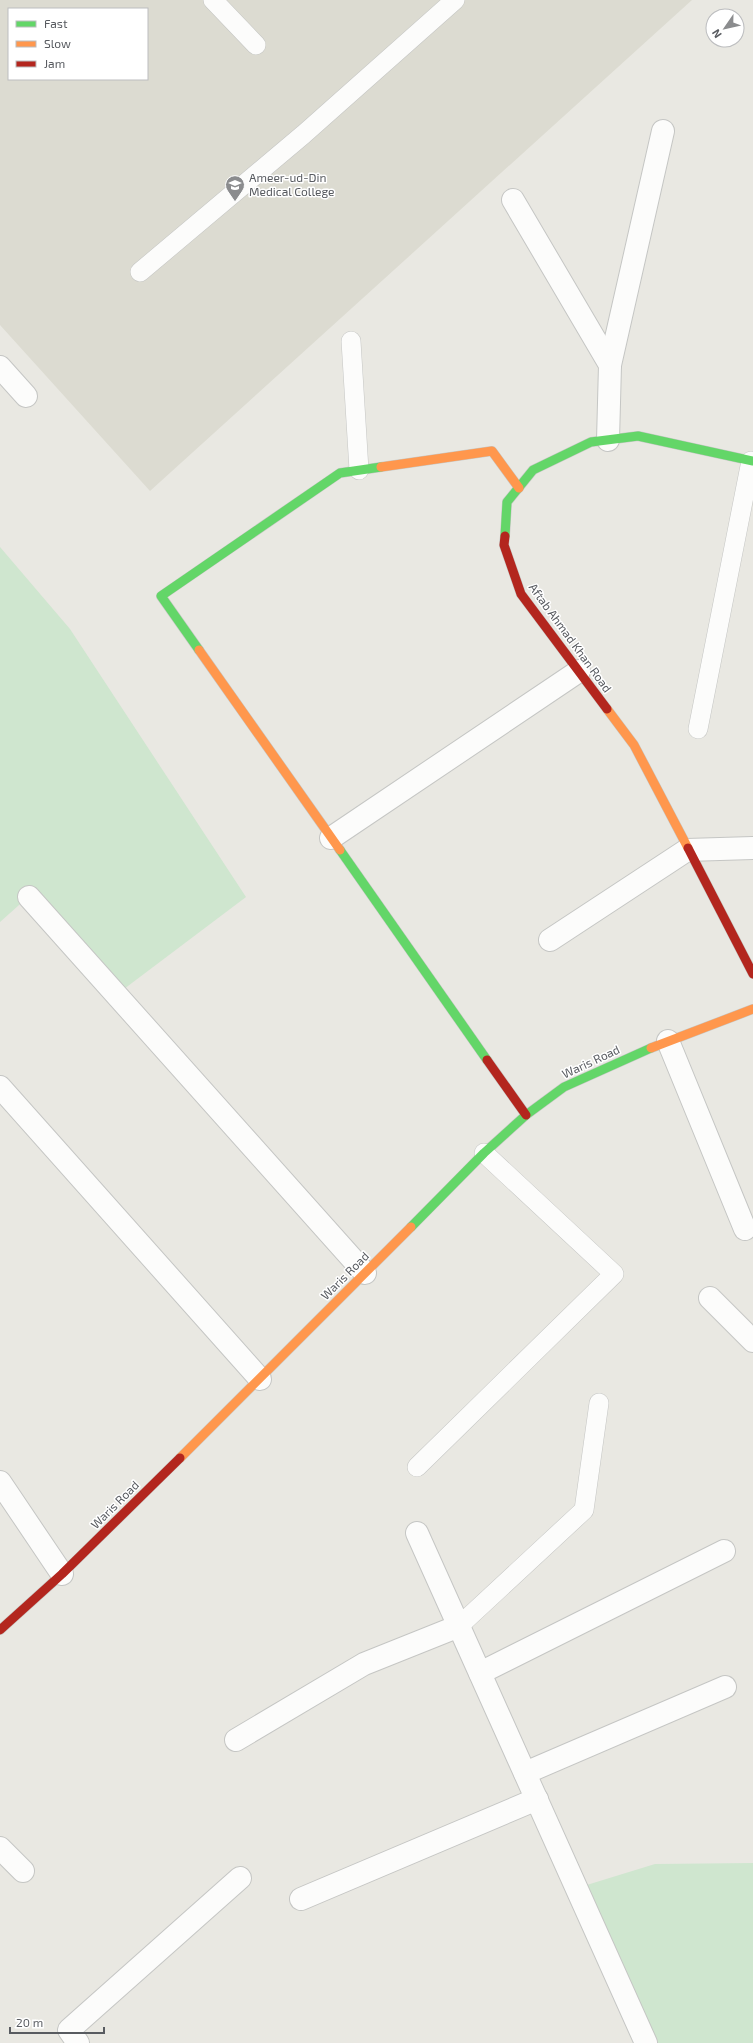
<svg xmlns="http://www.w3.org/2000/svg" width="753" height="2043" viewBox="0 0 753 2043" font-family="'Exo 2',sans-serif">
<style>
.education{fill:#dcdbd1;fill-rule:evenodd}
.grass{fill:#cfe6cf}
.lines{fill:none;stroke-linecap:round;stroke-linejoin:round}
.lane-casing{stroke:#c5c6c4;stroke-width:20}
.street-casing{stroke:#c5c6c4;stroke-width:24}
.fast-casing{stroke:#c6c7c5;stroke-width:10}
.slow-casing{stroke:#c6c7c5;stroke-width:10}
.jam-casing{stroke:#c6c7c5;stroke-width:10}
.lane{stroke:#fcfcfb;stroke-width:19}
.street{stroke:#fcfcfb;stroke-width:22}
.fast{stroke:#63d668;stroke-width:9}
.slow{stroke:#ff974d;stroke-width:9}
.jam{stroke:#b3261e;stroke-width:9}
.labels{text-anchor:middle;stroke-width:3;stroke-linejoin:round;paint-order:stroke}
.poi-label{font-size:12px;fill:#585b60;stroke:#fff;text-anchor:start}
.street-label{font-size:12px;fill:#585b60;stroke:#fff}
</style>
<rect width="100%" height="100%" fill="#e9e8e2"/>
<path class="education" d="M0,0H692L150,491L0,325ZM9,9H147V79H9Z"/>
<g class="grass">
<path d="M0,547L70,629L246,897L116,995L28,897L0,922Z"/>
<path d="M753,1863V2043H646L577,1888L655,1864Z"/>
</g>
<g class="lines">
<defs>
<g id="lane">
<path d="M213,0L256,45"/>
<path d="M140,272L304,134L455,0"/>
<path d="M351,341L359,470"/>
<path d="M698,729L751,461"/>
<path d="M417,1467L614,1274L484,1153"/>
<path d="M459,1626L584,1510L599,1403"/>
</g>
<g id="street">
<path d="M513,200L610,365L608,440"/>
<path d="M610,365L663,131"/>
<path d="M0,367L26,396"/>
<path d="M331,838L579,671"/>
<path d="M29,897L365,1273"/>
<path d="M550,940L687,850L753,848"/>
<path d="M668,1041L745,1229"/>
<path d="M0,1087L260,1379"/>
<path d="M710,1298L753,1341"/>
<path d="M0,1482L62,1574"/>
<path d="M417,1533L646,2043"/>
<path d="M480,1673L724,1551"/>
<path d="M236,1740L364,1664L459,1626"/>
<path d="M525,1773L725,1687"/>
<path d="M0,1848L23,1871"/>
<path d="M301,1899L537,1799"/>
<path d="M78,2043L69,2030L240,1878"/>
</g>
<g id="fast">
<path d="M505,536L507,502L533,470L591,442L638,436L753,461"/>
<path d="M199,650L161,596L340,473L381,467"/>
<path d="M340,850L487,1060"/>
<path d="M411,1227L484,1153L526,1115L564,1087L651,1048"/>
</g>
<g id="slow">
<path d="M381,467L492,451L519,488"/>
<path d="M199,650L340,850"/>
<path d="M607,709L634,745L688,848"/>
<path d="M651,1048L753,1009"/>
<path d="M180,1458L411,1227"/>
</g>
<g id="jam">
<path d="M505,536L504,545L521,594L607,709"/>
<path d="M688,848L753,974"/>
<path d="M487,1060L526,1115"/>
<path d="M0,1630L62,1574L180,1458"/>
</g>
</defs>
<use href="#lane" class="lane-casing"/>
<use href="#street" class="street-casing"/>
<use href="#fast" class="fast-casing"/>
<use href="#slow" class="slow-casing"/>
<use href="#jam" class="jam-casing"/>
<use href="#lane" class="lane"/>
<use href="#street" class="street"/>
<use href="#fast" class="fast"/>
<use href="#slow" class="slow"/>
<use href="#jam" class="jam"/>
</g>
<defs>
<symbol id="university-pin" viewBox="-11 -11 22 30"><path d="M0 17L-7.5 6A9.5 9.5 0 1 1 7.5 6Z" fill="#8b8c8e" stroke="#fff"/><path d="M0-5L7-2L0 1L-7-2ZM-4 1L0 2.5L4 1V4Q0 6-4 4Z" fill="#fff"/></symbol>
</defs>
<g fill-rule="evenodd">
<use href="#university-pin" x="224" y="174" width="22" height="30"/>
</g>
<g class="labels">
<g class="poi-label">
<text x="249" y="182">Ameer-ud-Din<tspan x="249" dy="14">Medical College</tspan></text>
</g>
<g class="street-label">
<text transform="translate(570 638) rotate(54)" y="4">Aftab Ahmad Khan Road</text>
<text transform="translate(591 1062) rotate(-25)" y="4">Waris Road</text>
<text transform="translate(345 1276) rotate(-45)" y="4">Waris Road</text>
<text transform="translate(115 1505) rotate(-45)" y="4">Waris Road</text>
</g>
</g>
<rect x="8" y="8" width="140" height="72" fill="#ffffff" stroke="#bcbdbf"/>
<rect x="16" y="21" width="20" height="6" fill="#63d668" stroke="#bcbdbf"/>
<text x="44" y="28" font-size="12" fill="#585b60">Fast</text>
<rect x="16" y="41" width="20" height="6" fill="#ff974d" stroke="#bcbdbf"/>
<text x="44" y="48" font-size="12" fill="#585b60">Slow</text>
<rect x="16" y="61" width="20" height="6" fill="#b3261e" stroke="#bcbdbf"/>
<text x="44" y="68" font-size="12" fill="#585b60">Jam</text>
<g transform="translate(725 28) rotate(236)"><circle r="19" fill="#ffffff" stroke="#bcbdbf"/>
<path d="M0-3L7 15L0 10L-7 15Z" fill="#8b8c8e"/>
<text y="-6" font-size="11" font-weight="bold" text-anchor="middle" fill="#585b60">N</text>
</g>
<path d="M10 2027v6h94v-6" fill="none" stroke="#585b60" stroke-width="2"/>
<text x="16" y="2027" font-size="12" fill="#585b60" stroke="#ffffff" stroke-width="3" paint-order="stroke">20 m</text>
</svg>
